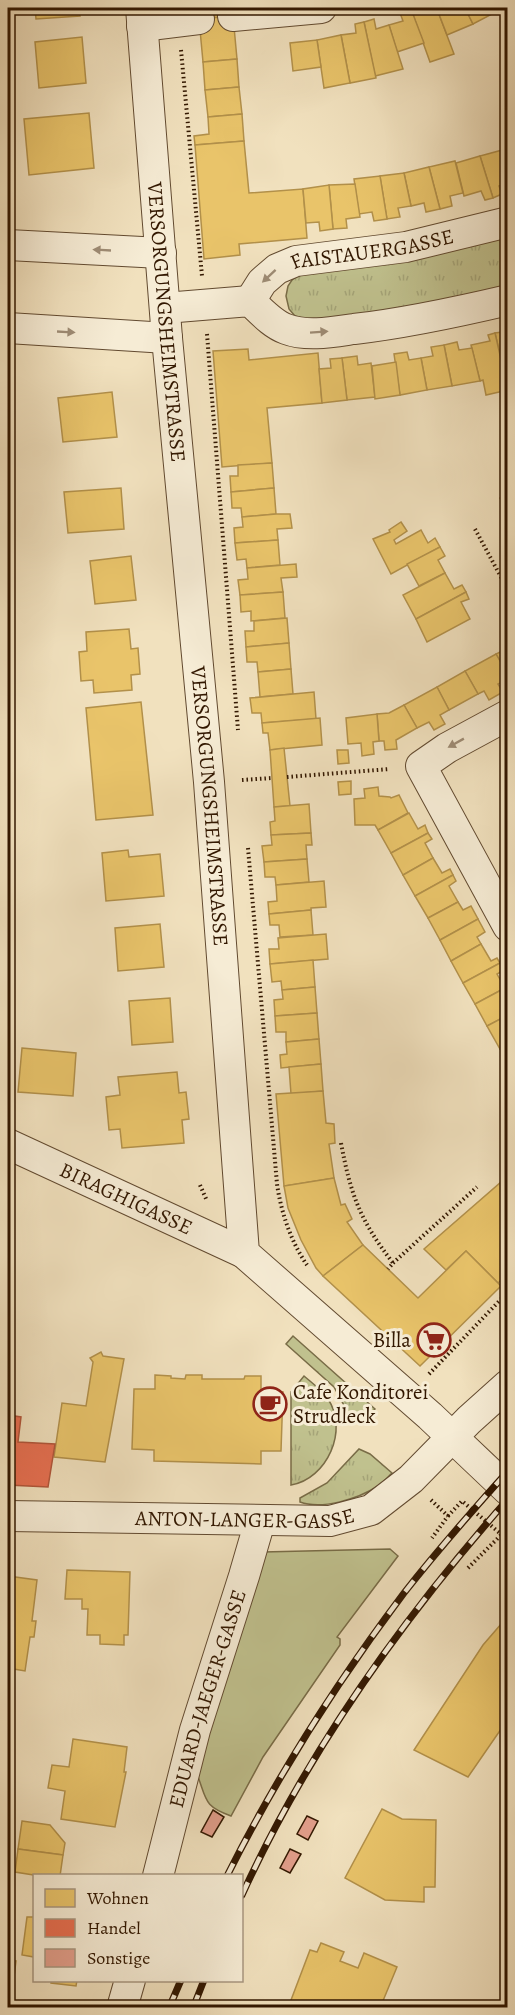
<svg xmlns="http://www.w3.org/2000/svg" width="515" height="2015" viewBox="0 0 515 2015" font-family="Alegreya,serif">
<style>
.grass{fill:url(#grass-tufts);stroke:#796c47;stroke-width:1.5}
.garden{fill:#c0c18e;stroke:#796c47;stroke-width:1.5}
.homes{fill:#e9c46a;stroke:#b2904a;stroke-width:1.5}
.shops{fill:#e76f51;stroke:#b15539;stroke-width:1.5}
.building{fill:#e29e8b;stroke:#321700;stroke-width:1.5}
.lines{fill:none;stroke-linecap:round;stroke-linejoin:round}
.minor-casing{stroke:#624a30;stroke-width:32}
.path{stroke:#321700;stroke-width:4;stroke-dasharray:1.5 3;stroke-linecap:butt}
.minor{stroke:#f6ecd5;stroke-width:30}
.rail-casing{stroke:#321700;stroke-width:7}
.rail{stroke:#f6ecd5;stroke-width:4.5;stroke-dasharray:14;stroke-linecap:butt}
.oneway{fill:#9e8c75}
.labels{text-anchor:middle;stroke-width:6;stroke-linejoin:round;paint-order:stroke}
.street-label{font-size:21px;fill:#321700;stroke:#f6ecd5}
.poi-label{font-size:21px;fill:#321700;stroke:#f6ecd5;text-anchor:end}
</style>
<defs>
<pattern id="grass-tufts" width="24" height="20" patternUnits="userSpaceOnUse" patternTransform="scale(1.5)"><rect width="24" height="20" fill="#c0c18e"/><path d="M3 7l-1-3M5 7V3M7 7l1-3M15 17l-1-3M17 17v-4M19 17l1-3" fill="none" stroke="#a5a579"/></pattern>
</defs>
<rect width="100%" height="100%" fill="#f1e1be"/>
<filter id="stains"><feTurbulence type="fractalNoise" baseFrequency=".00333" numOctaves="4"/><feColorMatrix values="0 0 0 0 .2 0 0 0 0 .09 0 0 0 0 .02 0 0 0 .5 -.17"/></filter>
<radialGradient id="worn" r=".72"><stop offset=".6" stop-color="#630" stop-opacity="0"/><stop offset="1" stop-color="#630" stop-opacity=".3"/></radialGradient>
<g class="grass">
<path d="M507,234V286L444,302L328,321L305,319L295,316L289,309L286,296L288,286L292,280L300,274Z"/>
<path d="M293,1336L375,1409C367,1417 363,1421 352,1420L334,1387L286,1344Z"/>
<path d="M304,1376C312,1383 322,1390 328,1399C349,1430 327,1479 291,1485V1392Z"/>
<path d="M359,1449L370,1454L392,1473C387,1478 383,1483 378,1486C358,1499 322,1510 300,1502V1498L327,1483Z"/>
</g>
<path class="garden" d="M390,1549L398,1556L337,1637L340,1639V1645L263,1757L231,1816C203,1806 207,1800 197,1774L263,1552Z"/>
<g class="homes">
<path d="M35,8H79L80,16L36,19Z"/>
<path d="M198,8H233V16L199,19Z"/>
<path d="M417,8H423L425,14L437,9L454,54L430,62L411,9Z"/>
<path d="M441,8H465L473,24L447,35L437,9Z"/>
<path d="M465,8H494L496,12L473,24Z"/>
<path d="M411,9L424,43L397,52L389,25L403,21L400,13Z"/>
<path d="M233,16L237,59L203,62L199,19Z"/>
<path d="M374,19L376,29L389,25L403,69L375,76L364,22Z"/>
<path d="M364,22L376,78L350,83L341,35L356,33L355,24Z"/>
<path d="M341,35L350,83L324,88L317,40Z"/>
<path d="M82,37L86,83L39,88L35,42Z"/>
<path d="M317,40L321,67L293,71L290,43Z"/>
<path d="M237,59L239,87L205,90L203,62Z"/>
<path d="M239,87L242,114L208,117L205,90Z"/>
<path d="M89,113L94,168L29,175L24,119Z"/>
<path d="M242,114L244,141L195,145L194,136L209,134L208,117Z"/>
<path d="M244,141L249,193L303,189L307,238L239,244L240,255L204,259L195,145Z"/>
<path d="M506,149L508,153V183L499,186L502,194L493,198L480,156Z"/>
<path d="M480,156L493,198L485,200L481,191L464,196L456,163Z"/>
<path d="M455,161L463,193L450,196L452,206L440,209L429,167Z"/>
<path d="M429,167L440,209L426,212L424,203L411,206L404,173Z"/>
<path d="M404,173L411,206L398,208L400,217L387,219L380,176Z"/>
<path d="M380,176L387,219L374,221L372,212L359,214L354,179Z"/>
<path d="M355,184L360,217L346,219L347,228L333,229L329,185Z"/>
<path d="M329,185L333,229L320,231L319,222L306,223L303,189Z"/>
<path d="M502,332L503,337L508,336V371L504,372L495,333Z"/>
<path d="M495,333L508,390L486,395L483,380L480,381L471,345L490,341L488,335Z"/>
<path d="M457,342L459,350L472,348L480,381L452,386L444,345Z"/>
<path d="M444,345L452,386L427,390L421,358L433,356L431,347Z"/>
<path d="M248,349L249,360L318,353L322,403L267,408L272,463L222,467L213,351Z"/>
<path d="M407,352L409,360L421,358L427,390L400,395L394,354Z"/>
<path d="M357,356L358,365L371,363L375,397L347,400L342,358Z"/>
<path d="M342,358L347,400L322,403L319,369L331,368L330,359Z"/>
<path d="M396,362L400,395L375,399L372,366Z"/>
<path d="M112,392L117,437L63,442L58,398Z"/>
<path d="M272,463L274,488L231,492L230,476H238V465Z"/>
<path d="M508,481V513H507L500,498L507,494L502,484Z"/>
<path d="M121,488L124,529L68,533L64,492Z"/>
<path d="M274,488L276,514L242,517L241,508H232L231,492Z"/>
<path d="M276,514H290L292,528L277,529L278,540L235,543L234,528L243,527L242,517Z"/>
<path d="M401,522L407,531L394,540L396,544L421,530L428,543L435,538L440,547L391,574L373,539L390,532L389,530Z"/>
<path d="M278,540L280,565L247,568L246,559L237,560L235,543Z"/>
<path d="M440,547L445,556L438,560L445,573L419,586L407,564Z"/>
<path d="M131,556L136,600L95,604L90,561Z"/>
<path d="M296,564L297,577L281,578L283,592L240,595L238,580L248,579L247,568Z"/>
<path d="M445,573L454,589L462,585L466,592L416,619L403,595Z"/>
<path d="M283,592L285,618L251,621V611L241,612L240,595Z"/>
<path d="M466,592L469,599L461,602L470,619L427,642L416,619Z"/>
<path d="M287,618L289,643L246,647L245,631H254V621Z"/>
<path d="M129,629L131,649L138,648L140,674L131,675L132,690L94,693L93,680L81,681L79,652L87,651L86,632Z"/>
<path d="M289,643L291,669L258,672L257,662H247L246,647Z"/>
<path d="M508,648V675L496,654Z"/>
<path d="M496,654L508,675V679L498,684L503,692L489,700L484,691L478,694L465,671Z"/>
<path d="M291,669L293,694L260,697L258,672Z"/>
<path d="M465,671L478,694L449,710L437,687Z"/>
<path d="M437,687L449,710L440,715L445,724L434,730L429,722L417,728L404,705Z"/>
<path d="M314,692L316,719L262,723L261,713H252L250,698Z"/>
<path d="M141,702L153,815L96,820L86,708Z"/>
<path d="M404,705L417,728L396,740L397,749L385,750L384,741H379L377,714L389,713Z"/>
<path d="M377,714L379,741L373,742L374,754L362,756L361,743L348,744L346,718Z"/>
<path d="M320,718L322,745L270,750L268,733H263L262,723Z"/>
<path d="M284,748L290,806L274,807L270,750Z"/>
<path d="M337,750H348L349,763L338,764Z"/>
<path d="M351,781V794L339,795L338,782Z"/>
<path d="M378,787L379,796L390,797L391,798L399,795L408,813L378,830L375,825H355L354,799L365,798L364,789Z"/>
<path d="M309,804L311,833L271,835L270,822L275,821L274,807Z"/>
<path d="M409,813L418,829L425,825L428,833L391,853L378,830Z"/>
<path d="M311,833L312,845H306L307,859L264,862L262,846L272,845L271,835Z"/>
<path d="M428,833L432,839L425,843L433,858L403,875L391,853Z"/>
<path d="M128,850L129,857L160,854L164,896L106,901L102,853Z"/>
<path d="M433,858L442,873L450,869L453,875L415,896L403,875Z"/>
<path d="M307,859L309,882L276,885L275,877H265L264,862Z"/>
<path d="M453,875L456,881L449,886L458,902L428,918L415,896Z"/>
<path d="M324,881L326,907L311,908V910L269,914L268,902L277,901L276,885Z"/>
<path d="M458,902L463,910L471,906L478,919L440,940L428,918Z"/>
<path d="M311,910L313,935L280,937L279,925H270L269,914Z"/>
<path d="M478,919L485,932L477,937L481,944L451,961L440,940Z"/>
<path d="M160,924L164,967L118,971L115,928Z"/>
<path d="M326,934L328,959L270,964L269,949H279L278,938Z"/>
<path d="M481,944L491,961L497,958L500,963L463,983L451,961Z"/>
<path d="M313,960L315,987L282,990L281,981L272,982L270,964Z"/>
<path d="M500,963L504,970L497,974L505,988L475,1004L463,983Z"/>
<path d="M315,987L317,1013L275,1016L274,1000L283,999L282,990Z"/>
<path d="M505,988L508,992V1015L487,1026L475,1004Z"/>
<path d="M170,998L173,1042L132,1045L129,1001Z"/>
<path d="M317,1013L319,1039L286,1042V1032H276L275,1016Z"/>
<path d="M508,1015V1045L500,1049L487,1026Z"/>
<path d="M319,1039L321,1064L281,1068L280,1055L287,1054L286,1042Z"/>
<path d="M508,1045V1063L500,1049Z"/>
<path d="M22,1048L76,1053L73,1096L18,1092Z"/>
<path d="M321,1064L323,1091L291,1094L289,1067Z"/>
<path d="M177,1072L179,1093L186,1092L189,1119L182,1120L184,1143L122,1148L120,1129L109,1130L106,1097L120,1095L118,1077Z"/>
<path d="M323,1091L326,1123L334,1124L335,1143L329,1144L334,1178L284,1186L276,1094Z"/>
<path d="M508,1176V1274L498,1283L466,1251L446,1270L424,1249Z"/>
<path d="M334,1178L341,1205L345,1204L352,1219L347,1222L363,1245L323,1276L316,1268L301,1240L288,1208L284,1186Z"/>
<path d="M363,1245L418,1298L466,1251L501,1286L420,1366L323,1276Z"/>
<path d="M101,1352L103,1356L124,1359L105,1462L54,1457L62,1403L86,1406L93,1362L90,1358Z"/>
<path d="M155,1375L171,1376V1378L185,1379L186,1375H202V1379H244L245,1376H261V1391L283,1392L281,1451H261V1464L154,1461V1450L132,1449L134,1389H155Z"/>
<path d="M67,1570L130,1572L128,1635H124V1645L100,1644V1635H87L88,1609H82V1599H65Z"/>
<path d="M8,1576L37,1580L32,1621H36L34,1637H30L25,1671L8,1668Z"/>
<path d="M508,1616V1719L468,1777L414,1750L483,1645Z"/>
<path d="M73,1739L127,1747L124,1772H126L115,1827L61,1819L65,1791L48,1788L52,1765L69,1767Z"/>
<path d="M382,1809L402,1819L436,1820L435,1887H424V1902L385,1900L345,1878Z"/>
<path d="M22,1821L50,1825L65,1843L63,1855L18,1849Z"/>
<path d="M18,1849L63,1855L60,1876H40L15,1872Z"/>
<path d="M27,1917H34V1957L22,1955Z"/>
<path d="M321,1943L344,1952L340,1961L358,1968L364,1953L397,1967L380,2008H288L310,1950L317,1952Z"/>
<path d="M8,1960L16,1961L11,2000H8Z"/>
<path d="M51,1980H77L76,1986L51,1983Z"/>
</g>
<path class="shops" d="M8,1415L21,1417L18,1442L55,1444L48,1487L8,1485Z"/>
<g class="building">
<path d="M213,1810L224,1817L212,1837L201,1832Z"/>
<path d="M307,1816L318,1821L308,1840L297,1834Z"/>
<path d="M290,1849L301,1854L290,1873L280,1868Z"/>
</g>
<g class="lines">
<defs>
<g id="minor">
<path id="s1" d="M141,8L167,338L209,782L244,1253L430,1416L508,1490"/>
<path d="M233,16L321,8"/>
<path d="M142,26L199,19"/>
<path d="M8,245L161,253"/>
<path id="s2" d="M250,301L262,282L277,269L296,261L406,247L508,222"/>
<path d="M165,308L250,301C261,311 272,324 286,329C307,337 333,332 354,329C406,323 457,312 508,300"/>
<path d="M8,328L167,338"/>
<path d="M508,715L447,748L421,766L508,926"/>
<path id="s3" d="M8,1144L244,1253"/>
<path id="s4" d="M8,1516L330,1521L371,1510L411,1479L469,1420L508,1385"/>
<path id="s5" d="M158,1876L195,1730L244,1576L260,1521"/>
<path d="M122,2008L130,1980"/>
</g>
</defs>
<use href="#minor" class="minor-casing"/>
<g class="path">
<path d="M181,50L202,276"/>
<path d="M207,334L238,730"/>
<path d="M475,529L508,590"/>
<path d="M287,777L390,769"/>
<path d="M242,780L272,778"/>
<path d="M248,848L277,1184C281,1212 291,1242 307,1265"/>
<path d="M341,1143C351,1196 360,1220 393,1263L388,1269"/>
<path d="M200,1185L207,1201"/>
<path d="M393,1263L477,1187"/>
<path d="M429,1374L508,1292"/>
<path d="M431,1500L448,1516L432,1538"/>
<path d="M448,1516L462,1501L508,1540"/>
<path d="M468,1568L508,1528"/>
</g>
<use href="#minor" class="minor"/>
<defs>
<g id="rail">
<path d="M227,1876C277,1776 337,1682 404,1593C437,1551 472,1511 508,1471"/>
<path d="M242,1895C308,1750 403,1618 508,1499"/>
<path d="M169,2008L181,1980"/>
<path d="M193,2008L204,1980"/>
</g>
</defs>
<use href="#rail" class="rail-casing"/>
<use href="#rail" class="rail"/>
</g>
<defs><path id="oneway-solid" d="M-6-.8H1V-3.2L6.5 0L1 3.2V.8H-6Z" transform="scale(1.5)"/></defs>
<g class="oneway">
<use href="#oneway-solid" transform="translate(102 250) rotate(-177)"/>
<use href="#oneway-solid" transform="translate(269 276) rotate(137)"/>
<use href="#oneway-solid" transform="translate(66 332) rotate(3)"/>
<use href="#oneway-solid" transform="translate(319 332) rotate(-4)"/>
<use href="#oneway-solid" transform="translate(456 743) rotate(151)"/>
</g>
<defs>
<symbol id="supermarket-ring" viewBox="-11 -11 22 22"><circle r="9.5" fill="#f6ecd5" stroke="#8f2418" stroke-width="1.5"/><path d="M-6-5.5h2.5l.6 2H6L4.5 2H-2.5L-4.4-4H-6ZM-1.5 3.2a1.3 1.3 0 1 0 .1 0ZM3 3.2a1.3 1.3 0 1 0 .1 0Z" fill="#8f2418"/></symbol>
<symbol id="cafe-ring" viewBox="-11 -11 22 22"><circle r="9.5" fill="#f6ecd5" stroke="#8f2418" stroke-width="1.5"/><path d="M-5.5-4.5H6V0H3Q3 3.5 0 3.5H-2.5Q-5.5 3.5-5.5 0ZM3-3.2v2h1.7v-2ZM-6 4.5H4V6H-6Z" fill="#8f2418"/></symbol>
</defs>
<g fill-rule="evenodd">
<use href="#supermarket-ring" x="415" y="1321" width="38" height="38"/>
<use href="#cafe-ring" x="251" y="1385" width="38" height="38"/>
</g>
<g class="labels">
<g class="street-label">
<text dy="7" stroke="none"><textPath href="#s2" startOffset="140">FAISTAUERGASSE</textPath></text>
<text dy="7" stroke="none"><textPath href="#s1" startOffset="315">VERSORGUNGSHEIMSTRASSE</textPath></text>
<text dy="7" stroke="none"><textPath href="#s1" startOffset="801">VERSORGUNGSHEIMSTRASSE</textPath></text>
<text dy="7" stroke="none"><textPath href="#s3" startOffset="130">BIRAGHIGASSE</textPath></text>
<text dy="7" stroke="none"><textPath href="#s4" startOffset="237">ANTON-LANGER-GASSE</textPath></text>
<text dy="7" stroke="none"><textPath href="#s5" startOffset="184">EDUARD-JAEGER-GASSE</textPath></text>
</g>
<g class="poi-label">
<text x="411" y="1347">Billa</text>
<text x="293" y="1399" text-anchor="start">Cafe Konditorei<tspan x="293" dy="24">Strudleck</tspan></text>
</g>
</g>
<rect width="515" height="2015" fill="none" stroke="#f1e1be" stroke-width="30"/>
<rect x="9" y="9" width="497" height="1997" fill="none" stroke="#321700" stroke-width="3"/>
<rect x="15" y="15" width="485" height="1985" fill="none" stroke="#321700" stroke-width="1.5"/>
<rect x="33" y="1874" width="210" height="108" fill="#f6ecd5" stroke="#a89780" stroke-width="1.5"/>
<rect x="45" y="1889" width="30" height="18" fill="#e9c46a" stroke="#a89780" stroke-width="1.5"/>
<text x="87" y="1904" font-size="18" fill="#321700">Wohnen</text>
<rect x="45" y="1919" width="30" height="18" fill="#e76f51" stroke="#a89780" stroke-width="1.5"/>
<text x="87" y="1934" font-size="18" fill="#321700">Handel</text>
<rect x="45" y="1949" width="30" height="18" fill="#e29e8b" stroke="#a89780" stroke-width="1.5"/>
<text x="87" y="1964" font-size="18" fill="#321700">Sonstige</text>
<rect width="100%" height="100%" filter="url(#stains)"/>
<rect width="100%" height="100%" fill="url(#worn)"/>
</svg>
